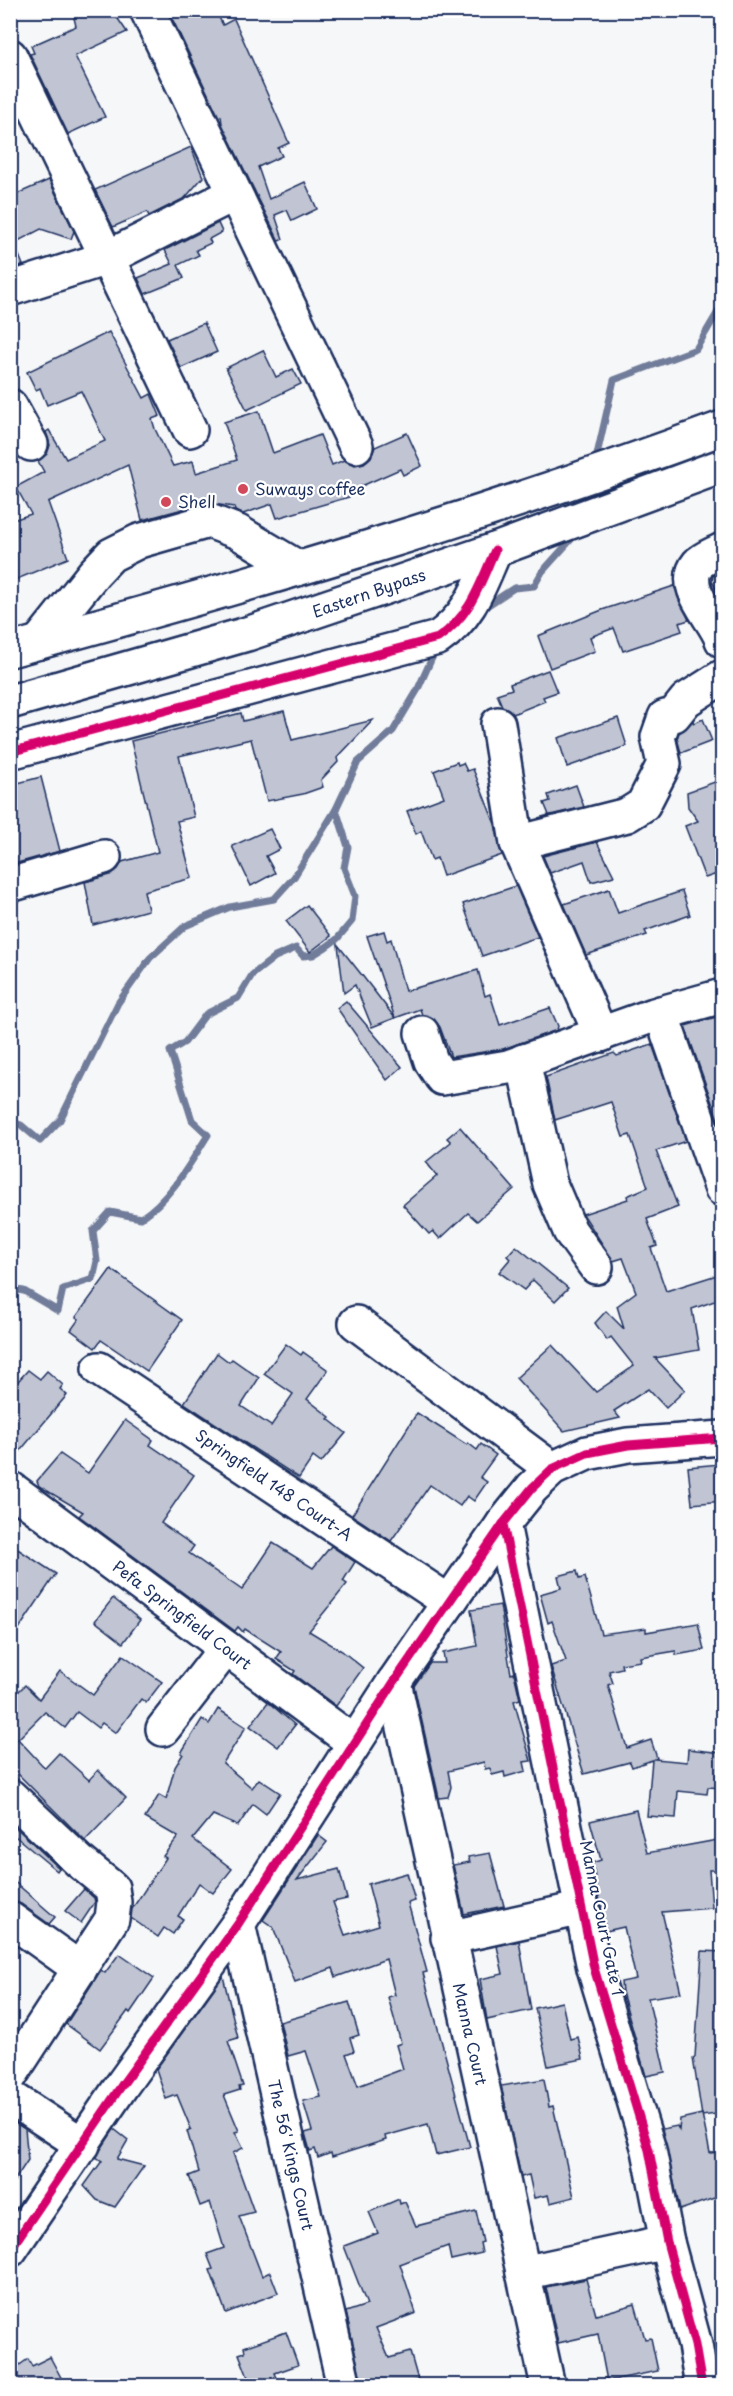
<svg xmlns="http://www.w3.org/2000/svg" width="733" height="2396" viewBox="0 0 733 2396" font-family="'Playpen Sans',sans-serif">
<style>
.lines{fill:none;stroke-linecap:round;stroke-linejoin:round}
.stream{stroke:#707c99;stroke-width:7}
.building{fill:#c0c4d3;stroke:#1b2f5e;stroke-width:1.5}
.minor-casing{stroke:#1b2f5e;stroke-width:38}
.major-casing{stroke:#1b2f5e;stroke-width:38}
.minor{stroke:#fff;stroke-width:33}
.major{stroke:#fff;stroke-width:33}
.cycleway-casing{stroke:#fff;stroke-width:13}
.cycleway{stroke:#d6006c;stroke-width:9}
.poi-dot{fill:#d1495b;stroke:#fff;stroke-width:2}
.labels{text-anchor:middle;stroke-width:4.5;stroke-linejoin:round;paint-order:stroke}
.poi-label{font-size:16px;fill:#1b2f5e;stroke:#fff;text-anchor:start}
.street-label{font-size:16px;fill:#1b2f5e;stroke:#fff}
</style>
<rect width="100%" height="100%" fill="#f6f7f9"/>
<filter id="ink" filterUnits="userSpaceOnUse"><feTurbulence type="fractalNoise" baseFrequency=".0167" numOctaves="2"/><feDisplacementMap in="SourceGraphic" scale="12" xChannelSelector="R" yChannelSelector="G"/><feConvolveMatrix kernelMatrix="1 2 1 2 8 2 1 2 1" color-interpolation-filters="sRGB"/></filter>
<g filter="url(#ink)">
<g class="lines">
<g class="stream">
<path d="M596,459L614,380L696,349L722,305"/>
<path d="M482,609L514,588L534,586L542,572L577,533"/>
<path d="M10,1121L21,1125L40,1141L60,1120L118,1003L150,958L185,926L230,907L274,899L294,877L336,809L358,762L393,731L417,691L436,649"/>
<path d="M10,1289L24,1291L58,1311L63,1289L93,1279L97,1261L93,1231L110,1212L141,1218C171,1198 189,1165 208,1135L192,1120L170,1051L185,1042L206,1014L238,998L252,975L275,957L296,948L303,956L313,955L326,947L337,939L352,921L355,896L344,868L348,847L336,809"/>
</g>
</g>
<g class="building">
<path d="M89,10H112L127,32L75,56L105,117L68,134L30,54L34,53L31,46L76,26L74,18Z"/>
<path d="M182,10H215L223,25L234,19L289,143L278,148L282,156L258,167L269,199L305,182L317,209L292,221L287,210L275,215L283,239L279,241L222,124L221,116L219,117L171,16Z"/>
<path d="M191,147L203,177L185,198L149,216L147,212L113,227L95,190Z"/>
<path d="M49,180L74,231L71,239L41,229L14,243L23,265L10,269V197Z"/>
<path d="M218,223L222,232L209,239L211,243L196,250L199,255L178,265L184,278L145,294L138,278L172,264L165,250Z"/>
<path d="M204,323L217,352L181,368L167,339Z"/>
<path d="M109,332L144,398L151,394L160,416L152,419L155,429L173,466L193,461L196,473L237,460L224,422L259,411L273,453L320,435L332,465L344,460L355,465L364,463L371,457L375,447L407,433L422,466L403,475L400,469L348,492L349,497L277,518L272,504L243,514L235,511L234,507L205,503L142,520L128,465L48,502L68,558L10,582V521L31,514L16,487L44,472L38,461L47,454L50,445L46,432L49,430L66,459L105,441L81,391L47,405L40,388L36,390L27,372Z"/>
<path d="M263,350L276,377L293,369L301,384L247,410L226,368Z"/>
<path d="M723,571V603L712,581L713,576Z"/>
<path d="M674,586L689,620L679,623L682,631L623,651L614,628L590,637L595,651L550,668L538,636L602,610Z"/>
<path d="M548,670L557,692L543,697L545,701L513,714L502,706L497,694L512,689L510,684Z"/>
<path d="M284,711L292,740L373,720L337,758L338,762L321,780L323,787L303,794L267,801L251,739L179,756L194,817L177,821L192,878L144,891L148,910L93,925L85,882L110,875L118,869L122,862L158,852L131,741L241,713L243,721Z"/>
<path d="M618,718L627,746L567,767L558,738Z"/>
<path d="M703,719L712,741L681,753L677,738L679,733L693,721L694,723Z"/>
<path d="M457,762L458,765L463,763L467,771L473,769L495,824L502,855L443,876L437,858L432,860L421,831L416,834L407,811L444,797L434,771Z"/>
<path d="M41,777L60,851L10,865V785Z"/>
<path d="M723,779V872L705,878L685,826L698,821L688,807L687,792Z"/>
<path d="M576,785L584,807L538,818L549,815L544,803L550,801L548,795Z"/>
<path d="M270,829L280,849L266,856L275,873L251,886L232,846Z"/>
<path d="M597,842L614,876L591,882L584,861L550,873L543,856Z"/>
<path d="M516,886L538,937L482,956L463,904Z"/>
<path d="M609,889L618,913L682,891L690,915L645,931L647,935L586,955L564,904Z"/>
<path d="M307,905L331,936L310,952L286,921Z"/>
<path d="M384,931L387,941L391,939L405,991L478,970L485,996L490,994L500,1025L550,1008L558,1026L557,1030L503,1049L451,1057L440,1027L434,1019L422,1015L420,1009L395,1018L367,936Z"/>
<path d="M338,945L361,974L395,1018L372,1027L355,985L344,993Z"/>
<path d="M346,1001L402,1067L387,1080L337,1008Z"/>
<path d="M723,1015V1127L721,1128L685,1026Z"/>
<path d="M652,1044L686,1141L656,1151L678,1207L647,1219L657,1246L651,1248L666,1291L723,1273V1298L692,1309L699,1350L655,1358L685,1390L666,1408L648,1389L614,1411L620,1418L564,1431L516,1378L552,1345L596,1392L634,1366L611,1337L607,1340L595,1323L606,1311L624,1329L617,1306L636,1292L623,1258L613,1261L583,1214L628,1199L627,1196L648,1187L630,1135L623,1137L611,1102L555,1120L546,1077L614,1053L617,1056Z"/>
<path d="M460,1127L514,1189L477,1221L468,1213L440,1239L433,1231L429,1234L403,1205L437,1176L426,1162L451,1142L447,1138Z"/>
<path d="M516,1246L568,1288L555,1301L533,1280L524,1290L499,1272L510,1259L507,1256Z"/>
<path d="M111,1269L182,1320L147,1371L101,1340L95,1348L71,1330L79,1319L76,1317Z"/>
<path d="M286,1344L301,1355L303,1352L328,1370L307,1399L330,1417L328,1419L346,1433L321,1463L313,1457L299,1478L184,1403L217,1353L229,1362L232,1359L259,1378L241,1406L271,1426L293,1394L264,1374Z"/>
<path d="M28,1370L40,1379L47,1371L63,1385L60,1389L67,1395L10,1463V1390Z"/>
<path d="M417,1413L467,1445L468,1443L477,1450L481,1444L496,1455L480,1477L487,1482L474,1501L467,1496L460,1506L430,1485L391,1541L352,1515Z"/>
<path d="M125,1420L153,1440L150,1445L194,1475L161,1523L194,1546L189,1553L242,1590L273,1543L313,1568L331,1546L355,1562L343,1581L347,1584L309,1631L342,1651L363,1668L336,1706L293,1674L295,1671L276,1659L281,1652L245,1629L243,1632L238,1627L235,1631L79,1516L83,1512L39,1486L37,1481L60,1454L88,1473Z"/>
<path d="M720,1464L723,1501L692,1504L688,1467Z"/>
<path d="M10,1544L56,1574L10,1642Z"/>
<path d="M577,1571L579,1579L585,1577L601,1634L646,1628V1632L698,1623L704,1650L676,1655V1651L640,1657L641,1661L621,1664L622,1668L609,1671L613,1683L608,1685L627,1748L651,1740L657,1758L655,1759L687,1762L688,1749L723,1753V1788L708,1787L707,1794L678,1791L676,1818L647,1816L652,1760L632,1767L630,1762L584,1774L551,1666L566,1661L552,1621L548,1623L540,1594L561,1588L558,1576Z"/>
<path d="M113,1598L140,1620L123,1643L95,1621Z"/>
<path d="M500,1605L511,1674L514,1673L520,1699L514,1701L531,1761L524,1762L526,1771L505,1777L504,1772L492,1775L490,1768L485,1769L484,1762L448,1771L451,1787L448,1797L439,1798L414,1686L430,1663H445L443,1653L477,1646L471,1610Z"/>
<path d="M123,1655L162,1682L146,1703L141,1699L116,1733L102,1723L98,1728L77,1712L65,1728L45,1712L18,1739L45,1768L59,1753L89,1780L98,1770L126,1798L85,1841L10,1766V1683L19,1691L25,1685L39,1699L60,1671L93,1695Z"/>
<path d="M268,1702L295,1725L278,1747L250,1726Z"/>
<path d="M218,1709L246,1727L223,1763L252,1788L259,1779L280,1793L266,1814L253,1804L238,1826L213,1815L193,1839L232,1869L213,1893L199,1883L178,1916L183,1919L173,1934L164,1928L158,1937L131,1918L132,1909L166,1858L163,1856L178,1837L145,1818L159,1795L166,1799L175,1767L183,1754L181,1753L202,1719L209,1724Z"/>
<path d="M636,1810L647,1853L723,1839V1862H719V1870H709L712,1908L662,1912L681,1993L648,1998L665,2072L646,2076L622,1992L621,1982L636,1979L624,1927L606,1931L592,1863L601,1860L590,1821Z"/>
<path d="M10,1822L59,1868L57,1871L10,1832Z"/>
<path d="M318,1835L327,1842L297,1880L339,1869L347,1899L333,1902L345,1935L379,1925L368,1884L407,1873L415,1901L408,1903L427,1972L423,1973L470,2147L436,2155L428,2124L385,2136L386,2140L332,2157L331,2153L318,2158L315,2149L310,2151L305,2133L312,2131L303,2101L321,2097L306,2051L288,2056L280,2022L349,2002L359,2035L350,2038L354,2051L346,2054L358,2086L403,2069L396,2045L401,2043L388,1997L395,1995L386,1959L336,1977L333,1968L295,1982L273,1927L263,1920Z"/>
<path d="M490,1853L504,1906L464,1914L453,1865L470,1862L468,1857Z"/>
<path d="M10,1878L55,1917L49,1924L21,1904L10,1900Z"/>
<path d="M84,1889L94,1898L95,1902L81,1923L65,1911Z"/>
<path d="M519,1941L531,2010L487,2020L480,1979L503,1974L497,1946Z"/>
<path d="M702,1951L723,1952V2113L702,2116L693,2058L695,2057Z"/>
<path d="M119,1954L154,1978L130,2013L128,2011L100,2049L66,2024L101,1970L105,1973Z"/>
<path d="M223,1976L238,2038L228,2041L243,2086L239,2087L240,2090L224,2095L239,2131L235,2132L243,2148L233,2153L254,2212L239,2216L262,2276L270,2272L278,2293L226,2313L210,2270L213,2269L207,2254L224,2248L210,2202L200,2206L189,2176L199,2172L187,2131L191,2129L177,2095L166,2099L156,2069Z"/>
<path d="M562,2002L570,2039L578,2037L583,2059L548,2066L535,2008Z"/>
<path d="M544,2079L549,2107L553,2106L574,2197L550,2203L548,2195L534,2198L529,2175L521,2177L501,2086Z"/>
<path d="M702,2114L710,2153L723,2152V2195L680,2210L662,2129L677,2126L679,2130L680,2119Z"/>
<path d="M10,2120L25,2129L28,2160L10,2187Z"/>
<path d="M114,2129L128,2140L117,2159L144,2166L115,2207L97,2200L84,2186L102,2161L96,2157Z"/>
<path d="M399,2199L400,2204L405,2202L416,2226L476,2211L483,2242L480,2243L482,2253L451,2260L448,2246L400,2264L416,2313L376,2328L389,2358L410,2352L418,2380L398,2385H362L346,2312L367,2305L344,2246L378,2233L369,2212Z"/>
<path d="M586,2279L596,2315L635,2304L645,2339L651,2338L658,2371L607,2381L598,2334L558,2343L546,2287Z"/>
<path d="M286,2332L298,2365L275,2373L280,2385H251L239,2354L245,2352L244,2347Z"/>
<path d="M50,2357L65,2385H17L10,2376V2372L28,2359L32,2366Z"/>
</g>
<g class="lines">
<defs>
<g id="minor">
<path d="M147,10L356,446"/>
<path d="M10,56L190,430"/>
<path d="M10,289L107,258L234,194"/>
<path d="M10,406L31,444"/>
<path d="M722,550C715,554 703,558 698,564C679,587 715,618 722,640"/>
<path d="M39,642L94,573L111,555L139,541L209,521L238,532L297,567"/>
<path d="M498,724L517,843L601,1035"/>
<path d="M10,752L438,638C471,615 479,586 495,550"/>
<path d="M517,843L627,815L643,805L664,764L658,737L665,717L674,715L686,700L722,677"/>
<path d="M10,885L104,857"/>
<path d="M661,1013L722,1189"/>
<path d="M422,1033L431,1061L442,1078L508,1067L654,1015L722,996"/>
<path d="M523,1061L550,1184L570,1231L596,1267"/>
<path d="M356,1323L552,1469"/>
<path d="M99,1369L449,1602"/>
<path d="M10,1488L353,1742"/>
<path d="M503,1524L594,1968L649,2150L667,2242L695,2345L702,2386"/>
<path d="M394,1682L548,2386"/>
<path d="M163,1729L226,1648"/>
<path d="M10,1796L79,1861L112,1888L114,1902L112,1919L10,2076"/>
<path d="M10,1919L80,1969"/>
<path d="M238,1924L344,2386"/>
<path d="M448,1938L583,1908"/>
<path d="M10,2097L83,2145"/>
<path d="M10,2250L122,2085L238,1924L394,1682L503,1524L532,1488L552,1469L587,1453L628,1445L722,1438"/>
<path d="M523,2273L667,2242"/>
</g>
<g id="major">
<path d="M10,650C251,585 489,515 722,428"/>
<path d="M10,702L247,634L495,550L722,466"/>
</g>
</defs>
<use href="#minor" class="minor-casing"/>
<use href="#major" class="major-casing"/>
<use href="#minor" class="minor"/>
<use href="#major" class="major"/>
<defs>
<g id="cycleway">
<path d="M10,752L438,638C471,615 479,586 495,550"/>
<path d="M503,1524L594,1968L649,2150L667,2242L695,2345L702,2386"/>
<path d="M10,2250L122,2085L238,1924L394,1682L503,1524L532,1488L552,1469L587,1453L628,1445L722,1438"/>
</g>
</defs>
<use href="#cycleway" class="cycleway-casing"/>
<use href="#cycleway" class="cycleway"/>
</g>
</g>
<g class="poi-dot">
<circle cx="243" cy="489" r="6"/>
<circle cx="166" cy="502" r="6"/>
</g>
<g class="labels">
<g class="poi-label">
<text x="255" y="495">Suways coffee</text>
<text x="178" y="508">Shell</text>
</g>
<g class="street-label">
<text transform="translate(369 593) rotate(-19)" y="6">Eastern Bypass</text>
<text transform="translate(274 1485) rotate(34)" y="6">Springfield 148 Court-A</text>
<text transform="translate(182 1615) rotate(37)" y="6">Pefa Springfield Court</text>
<text transform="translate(602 1918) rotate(78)" y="6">Manna Court Gate 1</text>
<text transform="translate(470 2034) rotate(77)" y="6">Manna Court</text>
<text transform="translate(291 2155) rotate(77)" y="6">The 56' Kings Court</text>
</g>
</g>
<rect width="733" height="2396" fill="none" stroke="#fff" stroke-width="36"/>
<rect x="18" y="18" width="697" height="2360" fill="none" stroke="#1b2f5e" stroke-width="2" filter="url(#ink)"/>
</svg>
